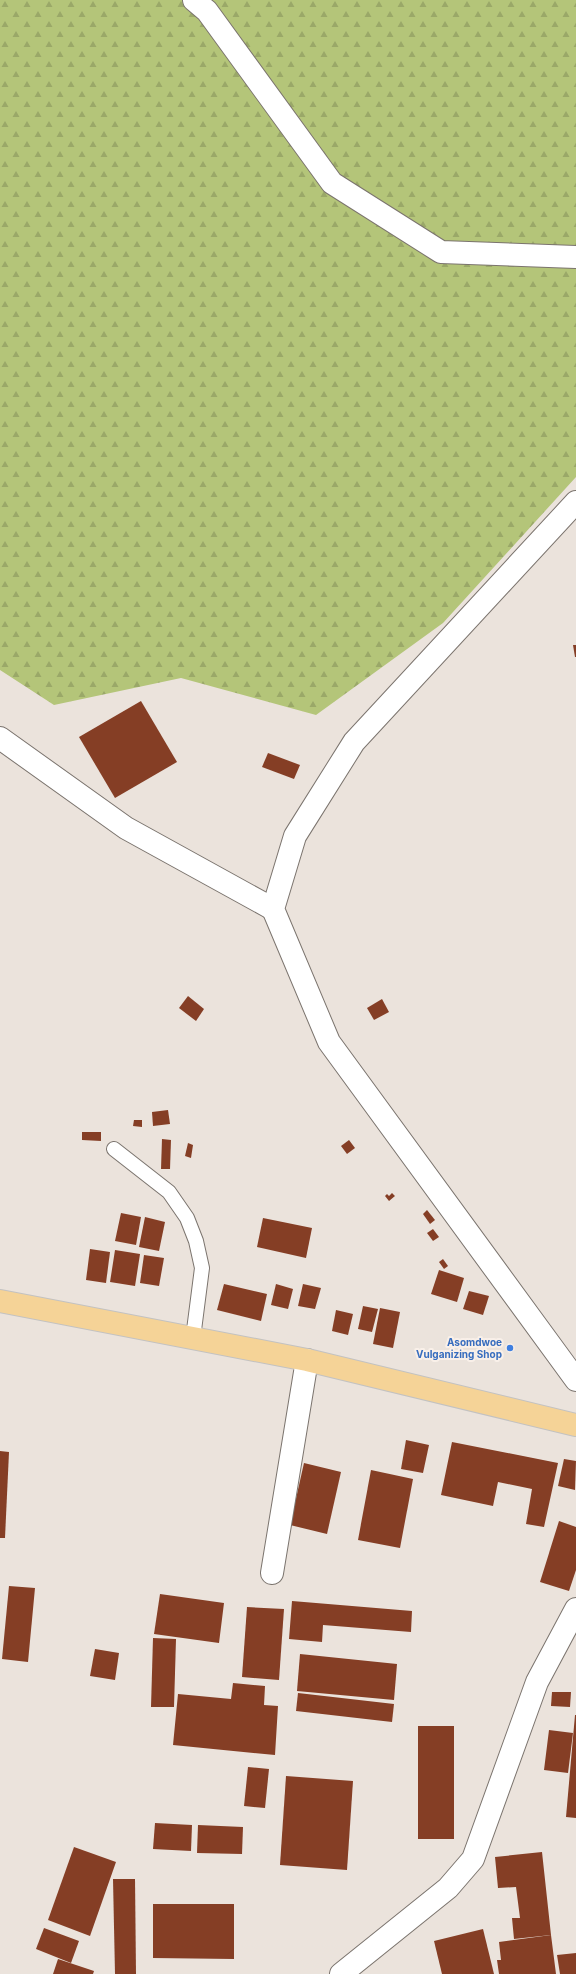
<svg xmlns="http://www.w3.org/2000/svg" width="576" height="1974" viewBox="0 0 576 1974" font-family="Inter,sans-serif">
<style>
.forest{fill:url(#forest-firs)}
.building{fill:#853e25}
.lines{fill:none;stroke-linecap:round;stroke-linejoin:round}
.lane-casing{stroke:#7b746e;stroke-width:16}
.street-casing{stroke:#7b746e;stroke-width:24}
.primary-casing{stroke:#c3c2c1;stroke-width:24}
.lane{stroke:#fff;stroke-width:14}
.street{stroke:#fff;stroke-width:22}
.primary{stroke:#f5d397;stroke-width:22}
.shop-dot{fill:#3f7fe0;stroke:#f9f0e9;stroke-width:1.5}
.labels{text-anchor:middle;stroke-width:4;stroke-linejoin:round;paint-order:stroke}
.shop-label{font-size:10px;font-weight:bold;fill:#366cbe;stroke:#f9f0e9;text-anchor:end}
</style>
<defs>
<pattern id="forest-firs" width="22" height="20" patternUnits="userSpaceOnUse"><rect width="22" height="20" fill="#b4c579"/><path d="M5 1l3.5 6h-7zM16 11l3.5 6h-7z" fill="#9aa868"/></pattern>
</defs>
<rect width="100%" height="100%" fill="#ebe3dc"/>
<path class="forest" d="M0,0H576V477L443,623L316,715L181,678L54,705L0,670Z"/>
<g class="building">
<path d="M573,645H576V657H575Z"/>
<path d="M141,701L177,762L115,798L79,737Z"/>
<path d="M268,753L300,765L294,779L262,767Z"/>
<path d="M188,996L204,1009L196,1021L179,1008Z"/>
<path d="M382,999L389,1012L374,1020L367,1008Z"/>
<path d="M168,1110L170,1124L153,1126L152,1112Z"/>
<path d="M134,1120H142V1127L133,1126Z"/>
<path d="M82,1132H101V1141L82,1140Z"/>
<path d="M162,1139L171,1140L170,1169H161Z"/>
<path d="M349,1140L355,1148L347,1154L341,1146Z"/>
<path d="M188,1143L193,1145L191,1158L185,1156Z"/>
<path d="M392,1193L395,1196L389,1201L385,1196L387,1194L389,1196Z"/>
<path d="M427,1210L435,1220L430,1224L423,1214Z"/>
<path d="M121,1213L141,1217L136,1245L115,1241Z"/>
<path d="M145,1217L165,1222L159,1251L139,1247Z"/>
<path d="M263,1218L312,1228L306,1258L257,1247Z"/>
<path d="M433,1229L439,1237L433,1241L427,1233Z"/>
<path d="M90,1249L110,1252L106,1283L86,1280Z"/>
<path d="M115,1250L140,1254L135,1286L110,1282Z"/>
<path d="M144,1255L164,1258L159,1286L140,1283Z"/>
<path d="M443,1259L448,1266L444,1269L439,1262Z"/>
<path d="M439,1270L464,1278L457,1302L431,1294Z"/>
<path d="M224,1284L267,1294L261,1321L217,1310Z"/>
<path d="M276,1284L293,1289L288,1309L271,1305Z"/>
<path d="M303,1284L321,1288L315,1309L298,1306Z"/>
<path d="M469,1291L489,1296L483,1315L463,1309Z"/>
<path d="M363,1306L378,1309L372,1332L358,1329Z"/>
<path d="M380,1308L400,1312L393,1348L373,1344Z"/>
<path d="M336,1310L353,1314L348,1335L332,1331Z"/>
<path d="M406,1440L429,1445L423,1473L401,1469Z"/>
<path d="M452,1442L558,1463L544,1527L526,1524L532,1489L498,1482L493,1506L441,1495Z"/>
<path d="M0,1451L9,1452L5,1538H0Z"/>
<path d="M564,1459L576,1461L575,1490L558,1486Z"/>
<path d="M304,1463L341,1472L327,1534L290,1525Z"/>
<path d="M371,1470L413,1479L400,1548L358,1540Z"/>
<path d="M559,1521L576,1527V1570L569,1591L540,1582Z"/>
<path d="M9,1586L35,1588L28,1662L2,1659Z"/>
<path d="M160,1594L224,1603L219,1643L154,1634Z"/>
<path d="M292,1601L412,1611L411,1632L323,1625L322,1642L289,1639Z"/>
<path d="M247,1607L284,1609L279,1680L242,1677Z"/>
<path d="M153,1638L176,1639L174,1707H151Z"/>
<path d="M95,1649L119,1653L115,1680L90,1676Z"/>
<path d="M300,1654L397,1664L394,1700L297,1691Z"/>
<path d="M233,1683L265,1686L264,1705L278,1706L275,1755L173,1745L178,1694L231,1699Z"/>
<path d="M552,1692H571L570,1707L551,1706Z"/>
<path d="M298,1693L394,1704L392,1722L296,1711Z"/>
<path d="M575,1715H576V1818L566,1817Z"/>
<rect x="418" y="1726" width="36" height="113"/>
<path d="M549,1730L573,1733L568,1773L544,1770Z"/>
<path d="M248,1767L269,1769L265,1808L244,1806Z"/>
<path d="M286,1776L353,1781L347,1870L280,1865Z"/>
<path d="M155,1823L192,1825L191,1851L153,1849Z"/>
<path d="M198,1825L243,1827L242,1854L197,1853Z"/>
<path d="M74,1847L116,1862L90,1936L48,1920Z"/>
<path d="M542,1852L551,1935L514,1939L512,1918H520L516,1887L498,1888L495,1857Z"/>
<path d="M113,1879H135L136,1974H115Z"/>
<path d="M153,1904H234V1959L153,1958Z"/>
<path d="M44,1928L79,1941L71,1963L36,1949Z"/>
<path d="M483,1929L494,1974H442L434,1941Z"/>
<path d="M551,1935L556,1974H499L497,1960H501L499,1942Z"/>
<path d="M576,1953V1974H560L557,1955Z"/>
<path d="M58,1959L94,1971L93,1974H53Z"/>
</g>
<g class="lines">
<defs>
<path id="lane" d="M114,1149L169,1192L187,1218L196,1241L202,1268L193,1338"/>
<g id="street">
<path d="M194,0L207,11L332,183L441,252L576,257"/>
<path d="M576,502L354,742L295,836L273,909L329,1042L576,1380"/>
<path d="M0,738L126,828L273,909"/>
<path d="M272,1573L307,1360"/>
<path d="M341,1974L448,1888L473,1859L537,1682L576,1609"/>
</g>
<path id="primary" d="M0,1301L307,1360L576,1425"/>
</defs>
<use href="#lane" class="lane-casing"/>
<use href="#street" class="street-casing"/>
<use href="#primary" class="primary-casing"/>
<use href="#lane" class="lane"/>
<use href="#street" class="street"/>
<use href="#primary" class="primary"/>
</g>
<circle class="shop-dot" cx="510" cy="1348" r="4"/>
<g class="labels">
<g class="shop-label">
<text x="502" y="1346">Asomdwoe<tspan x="502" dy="12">Vulganizing Shop</tspan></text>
</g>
</g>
</svg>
